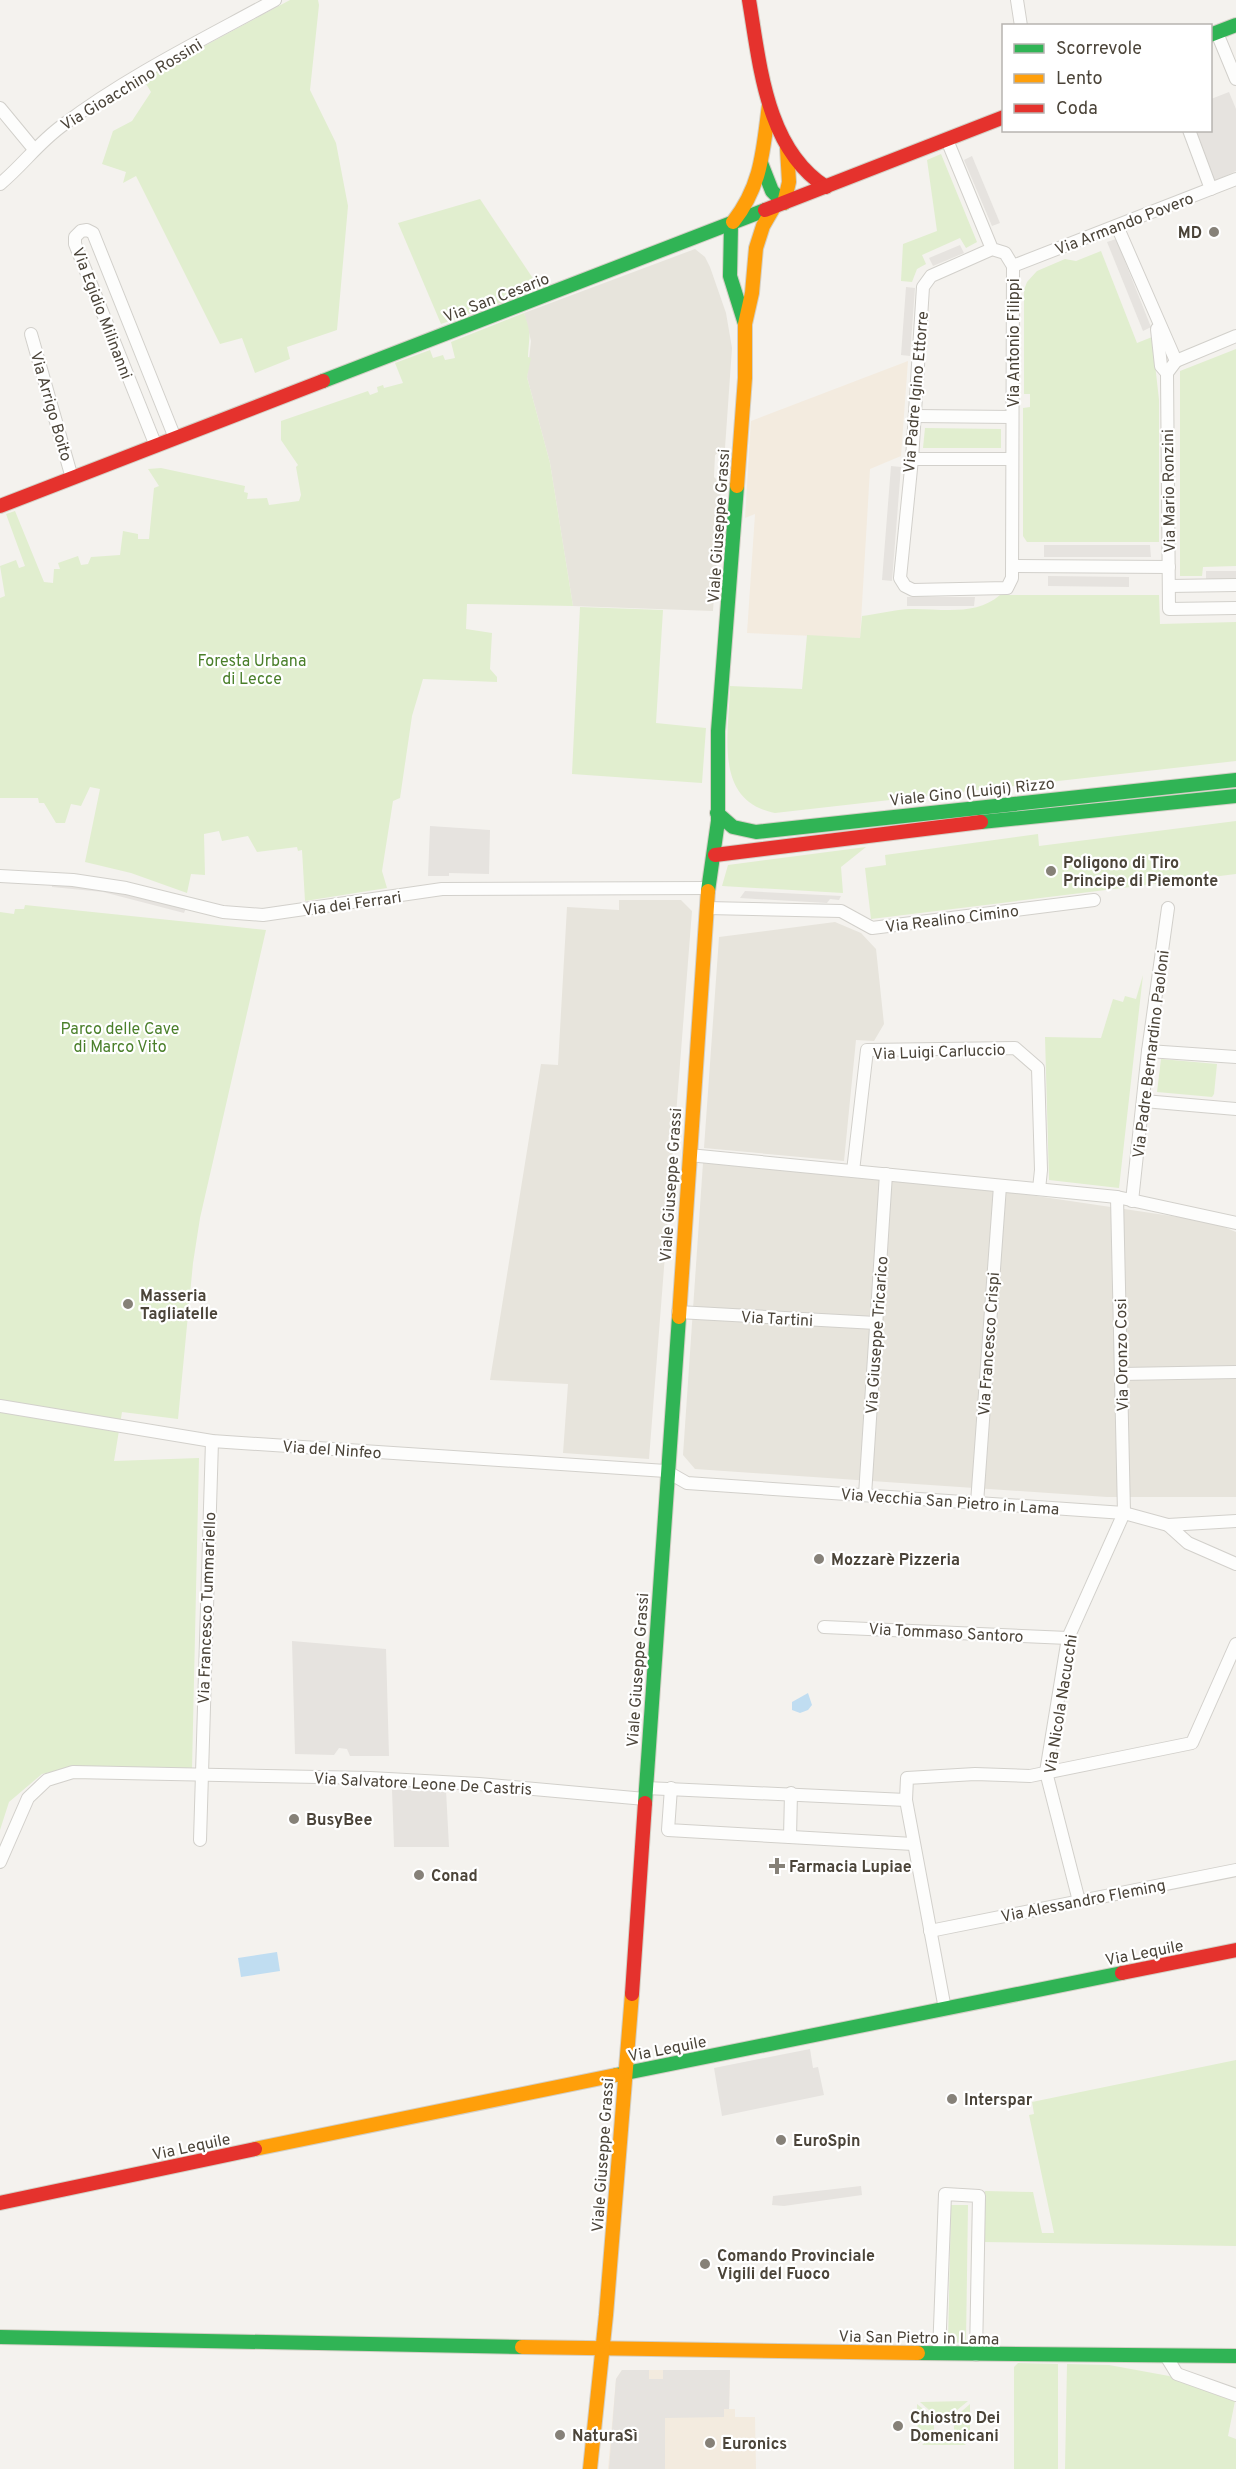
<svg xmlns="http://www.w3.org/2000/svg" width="1236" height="2469" viewBox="0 0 1236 2469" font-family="Overpass,sans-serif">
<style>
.residential{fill:#e7e4dc}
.commercial{fill:#f3ebdf}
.green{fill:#e1eecf}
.parking{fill:#e6e3df}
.water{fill:#c0ddf1}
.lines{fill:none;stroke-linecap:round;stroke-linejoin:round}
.street-casing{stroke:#d2d0cb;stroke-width:14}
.fast-casing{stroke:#d3cfc5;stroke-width:16}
.slow-casing{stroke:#d3cfc5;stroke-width:16}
.jam-casing{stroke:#d3cfc5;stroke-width:16}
.street{stroke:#fdfdfc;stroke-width:12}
.fast{stroke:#30b455;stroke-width:14}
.slow{stroke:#ff9f0a;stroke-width:14}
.jam{stroke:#e5322d;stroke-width:14}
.poi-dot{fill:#868178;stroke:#fff;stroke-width:2}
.labels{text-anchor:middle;stroke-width:4.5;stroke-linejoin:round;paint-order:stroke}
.street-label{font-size:16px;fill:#4b4439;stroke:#fff}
.poi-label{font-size:16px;font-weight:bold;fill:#4b4439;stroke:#fff;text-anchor:start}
.park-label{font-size:16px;fill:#4a7f2a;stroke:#fff}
</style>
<rect width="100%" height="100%" fill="#f4f2ee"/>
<g class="residential">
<path d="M695,249L705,257L710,267L726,313L732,348L725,448L715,455L714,477L722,485L713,611L573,606L550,463L527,377L531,341L524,313Z"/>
<path d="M619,900H681L692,911L649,1459L563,1453L568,1384L490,1380L541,1064L558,1065L567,907L619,910Z"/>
<path d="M835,922L861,933L876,949L884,1024L874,1041L856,1040L844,1161L704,1148L719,937Z"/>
<path d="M703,1163L1010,1192L1212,1222L1236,1232V1497H1107L695,1469L683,1455Z"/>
</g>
<g class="commercial">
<path d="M908,361L901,456L870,469L860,638L747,633L755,514L745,518L751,421Z"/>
<path d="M622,2370H730L729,2409H735V2417H755L756,2469H608L616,2379Z"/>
</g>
<g class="green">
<path d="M290,0H318L319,5L310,90L336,143L348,206L337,330L287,347L290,359L255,373L242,338L220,344L136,176L123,183L126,172L102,164L113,131L132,121L151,92L143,79Z"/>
<path d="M941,154L977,242L966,248L960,238L922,255L926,264L917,269L912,282L901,281L903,244L937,231L927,160Z"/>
<path d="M480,199L540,289L441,324L398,223Z"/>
<path d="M1101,251L1137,343L1152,337L1159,400V542H1027L1023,536V408L1030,407V394H1024V290L1027,282L1037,271L1065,259L1076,261Z"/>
<path d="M524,313C532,336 529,335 528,357L531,358L527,377L550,463L573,606L467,604L466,629L492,633L490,669L497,677V682L423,679L412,716L400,798L393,801L382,871L387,888L305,901L302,850L298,851L297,847L257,852L248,836L222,841L219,831L204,834L205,875L191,874L187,893L131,873L85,862L100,789L90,787L81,806L71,804L65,823H56L44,803H39L38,798H0V598L5,596L0,566L16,560L19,568L25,566L6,514L15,511L44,582L53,583L54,569H60L58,563L78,556L81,565L88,564L91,557L120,555L123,531L138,534V539H149L154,488L159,486L148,469L161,468L245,486L244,492L248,493L247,499L267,498L269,505L299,501L301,495L296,467L298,465L281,440V421L368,391L370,395L378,392L377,387L383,385L384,388L403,383L395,363L430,350L433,358L443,355L445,360L455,358L451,342Z"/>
<path d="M1236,349V566L1203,567L1202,576H1180V371Z"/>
<path d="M925,428L1001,429V448H923Z"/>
<path d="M1000,595H1159L1160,624L1236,622V761L775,813C713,801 729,734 730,686L802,689L807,635L860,638L862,616C877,614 893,610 909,609C939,608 975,617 1000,595Z"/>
<path d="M580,607L663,610L656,723L706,728L702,783L572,774Z"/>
<path d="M1236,821V874L871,919L865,868L886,865L885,855L1038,834L1039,846Z"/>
<path d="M866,847L841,867L843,893L722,886L728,865Z"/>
<path d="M25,905L266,930L200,1218L193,1263L178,1419L122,1412L114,1461L199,1458L192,1769L74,1767L42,1774L9,1802L0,1830V912L14,914L15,909H24Z"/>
<path d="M1143,975L1119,1188L1049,1180L1045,1037L1101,1038L1113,999L1123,1002L1125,996L1136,999Z"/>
<path d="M1161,1059L1217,1064L1214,1094L1212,1097L1157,1092Z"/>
<path d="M1236,2060V2246L983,2242L985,2191L1033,2192L1042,2233H1054L1029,2115L1034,2114L1032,2102Z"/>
<path d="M951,2205H968L966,2343L948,2342Z"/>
<path d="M1018,2363L1058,2364V2469H1014V2367Z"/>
<path d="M1067,2364L1109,2365L1169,2376L1235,2401L1228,2436L1236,2439V2469H1065Z"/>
<path d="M968,2401L951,2415L936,2416L920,2402Z"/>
<path d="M917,2404L934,2418V2431L918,2444Z"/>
<path d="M970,2404V2443L954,2430V2418Z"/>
<path d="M937,2433H952L966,2445H922Z"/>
</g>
<g class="parking">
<path d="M1229,92L1236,109V171L1214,181L1193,131L1210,130L1211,99Z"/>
<path d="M972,156L1000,223L992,226L964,160Z"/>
<path d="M1116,239L1151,327L1143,331L1107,242Z"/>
<path d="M960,245L964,253L933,266L929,258Z"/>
<path d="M906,287L915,288L910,356L901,355Z"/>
<path d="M891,466L901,467L892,581L882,580Z"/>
<path d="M1044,545H1150L1151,557H1044Z"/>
<rect x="1206" y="571" width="30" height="9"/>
<path d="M1048,576L1129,577V587L1048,586Z"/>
<path d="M907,597H975L974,606H907Z"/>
<path d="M430,826L490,830L489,874L449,873V876H428Z"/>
<path d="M52,882L93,886L186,908L184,913L103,892L52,887Z"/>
<path d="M745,891L841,896L839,900L830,899L827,903L740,898Z"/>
<path d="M292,1641L386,1649L389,1756H350L347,1749L339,1748L334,1755L295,1754Z"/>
<path d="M392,1790H446L449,1847H394Z"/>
<path d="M810,2049L813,2068L818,2067L824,2095L722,2116L714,2068Z"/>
<path d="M861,2186L862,2195L784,2206L772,2205L773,2196Z"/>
<path d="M622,2370H649V2379H663V2370H730L729,2409H724V2417L665,2418V2469H609L616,2379Z"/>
</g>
<g class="water">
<path d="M808,1693L812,1705L808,1710L800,1713L792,1710V1702Z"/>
<path d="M277,1952L280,1971L241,1977L238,1958Z"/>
</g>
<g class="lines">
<defs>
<g id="street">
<path d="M1017,0L1021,26"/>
<path d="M1217,33L1236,79"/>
<path d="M0,108L33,148"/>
<path d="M1189,130L1211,189"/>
<path d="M947,140L992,249L1005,253L1013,266L1012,578L1007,588L913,590L905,586L900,578L912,459L923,287L931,276L992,249"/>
<path d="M0,184C23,165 38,143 63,125C128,76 204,39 275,0"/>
<path d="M1117,226L1176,361L1167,373L1169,609L1236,608"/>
<path d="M1013,266L1236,179"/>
<path d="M1157,329L1161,366L1167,373"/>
<path d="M31,334L72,478"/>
<path d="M1176,361L1236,336"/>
<path d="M915,416L1012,417"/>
<path d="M156,446L75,244V237L81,231L87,230L93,233L175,438"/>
<path d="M912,459H1012"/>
<path d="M1013,566L1169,567"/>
<path d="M1169,586L1236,585"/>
<path d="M0,876L73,880L126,888L223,912L263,915L442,889L708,888"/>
<path d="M707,908L841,911L872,928L1094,900"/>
<path d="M1148,1051L1236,1057"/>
<path d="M1144,1101L1236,1109"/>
<path d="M689,1155L1117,1197L1236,1223"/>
<path d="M853,1171L867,1050L1015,1048L1038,1068L1041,1170L1039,1189"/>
<path d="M1132,1201L1148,1051L1168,908"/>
<path d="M678,1312L876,1323"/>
<path d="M1121,1374L1236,1372"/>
<path d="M0,1406L212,1441L666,1471L687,1483L1124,1513L1168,1525L1236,1521"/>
<path d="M865,1495L886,1174"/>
<path d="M977,1503L1000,1186"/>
<path d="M1168,1525L1188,1543L1236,1564"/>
<path d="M824,1627L1068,1638"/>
<path d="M646,1788L906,1800"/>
<path d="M671,1788L668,1830L913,1844"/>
<path d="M790,1837L791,1793"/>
<path d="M200,1840L212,1441"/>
<path d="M0,1862L28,1798L47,1780L73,1772L370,1778L479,1784L645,1799"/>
<path d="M1079,1901L1046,1772L1068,1638L1124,1513L1117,1197"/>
<path d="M930,1931L1236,1870"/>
<path d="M945,2009L906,1800L907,1778L975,1774L1030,1776L1192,1743L1236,1644"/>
<path d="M939,2354L945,2194L979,2196L976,2355"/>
<path d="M1166,2356L1177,2374L1236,2395"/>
</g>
<g id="fast">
<path d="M1210,35L1236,25"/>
<path d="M761,163L772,191L784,203"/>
<path d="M731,225L730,276L745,324"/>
<path d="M323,381L765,210"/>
<path d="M717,813L733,827L756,832L1236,780"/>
<path d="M981,822L1236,796"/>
<path d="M708,891L718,821V731L737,486"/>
<path d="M645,1803L679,1317"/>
<path d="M616,2075L1122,1973"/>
<path d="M0,2337L522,2347"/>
<path d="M918,2353L1236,2356"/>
</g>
<g id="slow">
<path d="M784,203L789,182L787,148"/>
<path d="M733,222C762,185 763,150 769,105"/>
<path d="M737,486L745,378V324L752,293L756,248L763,226L774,207"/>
<path d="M679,1317L708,891"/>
<path d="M255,2149L616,2075"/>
<path d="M522,2347L918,2353"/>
<path d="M590,2469L606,2315L632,1994"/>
</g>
<g id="jam">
<path d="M749,0C760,65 766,149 826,187"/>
<path d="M765,210L1004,117"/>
<path d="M0,506L323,381"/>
<path d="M715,855L981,822"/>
<path d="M1122,1973L1236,1950"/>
<path d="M632,1994L645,1803"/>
<path d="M0,2203L255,2149"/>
</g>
</defs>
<use href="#street" class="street-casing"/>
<use href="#fast" class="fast-casing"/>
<use href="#slow" class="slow-casing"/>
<use href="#jam" class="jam-casing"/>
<use href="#street" class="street"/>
<use href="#fast" class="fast"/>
<use href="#slow" class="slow"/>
<use href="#jam" class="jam"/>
</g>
<g class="poi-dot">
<circle cx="1214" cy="232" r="6"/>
<circle cx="1051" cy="871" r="6"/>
<circle cx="128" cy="1304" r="6"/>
<circle cx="819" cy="1559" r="6"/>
<circle cx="294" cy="1819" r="6"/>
<path d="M774 1857h6v6h6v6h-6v6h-6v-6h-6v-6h6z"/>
<circle cx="419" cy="1875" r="6"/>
<circle cx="952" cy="2099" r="6"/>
<circle cx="781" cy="2140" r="6"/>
<circle cx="705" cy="2264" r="6"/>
<circle cx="898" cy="2426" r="6"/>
<circle cx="560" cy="2435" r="6"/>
<circle cx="710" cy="2443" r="6"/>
</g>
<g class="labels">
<g class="street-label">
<text transform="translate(131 84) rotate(-31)" y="6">Via Gioacchino Rossini</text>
<text transform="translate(1124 223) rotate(-21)" y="6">Via Armando Povero</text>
<text transform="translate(496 297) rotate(-21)" y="6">Via San Cesario</text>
<text transform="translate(103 313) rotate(69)" y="6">Via Egidio Milinanni</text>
<text transform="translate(1013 343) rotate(-90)" y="6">Via Antonio Filippi</text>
<text transform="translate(915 392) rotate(-85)" y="6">Via Padre Igino Ettorre</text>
<text transform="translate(52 406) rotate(74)" y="6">Via Arrigo Boito</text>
<text transform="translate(1168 491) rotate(-91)" y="6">Via Mario Ronzini</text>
<text transform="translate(718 526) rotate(-86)" y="6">Viale Giuseppe Grassi</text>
<text transform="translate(972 791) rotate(-6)" y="6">Viale Gino (Luigi) Rizzo</text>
<text transform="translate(352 903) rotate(-8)" y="6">Via dei Ferrari</text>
<text transform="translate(952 918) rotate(-7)" y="6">Via Realino Cimino</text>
<text transform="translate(939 1051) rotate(-2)" y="6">Via Luigi Carluccio</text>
<text transform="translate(1150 1054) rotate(-83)" y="6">Via Padre Bernardino Paoloni</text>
<text transform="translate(670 1185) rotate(-86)" y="6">Viale Giuseppe Grassi</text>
<text transform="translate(777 1318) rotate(3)" y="6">Via Tartini</text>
<text transform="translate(876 1335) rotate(-86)" y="6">Via Giuseppe Tricarico</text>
<text transform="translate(988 1344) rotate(-86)" y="6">Via Francesco Crispi</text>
<text transform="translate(1121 1355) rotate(-91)" y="6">Via Oronzo Cosi</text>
<text transform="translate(332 1449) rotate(4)" y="6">Via del Ninfeo</text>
<text transform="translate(950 1501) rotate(4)" y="6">Via Vecchia San Pietro in Lama</text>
<text transform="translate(206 1608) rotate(-88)" y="6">Via Francesco Tummariello</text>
<text transform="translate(946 1632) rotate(3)" y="6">Via Tommaso Santoro</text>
<text transform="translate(637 1670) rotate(-86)" y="6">Viale Giuseppe Grassi</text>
<text transform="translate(1060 1704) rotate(-81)" y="6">Via Nicola Nacucchi</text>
<text transform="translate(423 1783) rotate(3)" y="6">Via Salvatore Leone De Castris</text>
<text transform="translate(1083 1900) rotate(-11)" y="6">Via Alessandro Fleming</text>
<text transform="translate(1144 1952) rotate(-11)" y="6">Via Lequile</text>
<text transform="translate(667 2048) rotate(-11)" y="6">Via Lequile</text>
<text transform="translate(191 2146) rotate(-12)" y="6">Via Lequile</text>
<text transform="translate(602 2155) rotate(-86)" y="6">Viale Giuseppe Grassi</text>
<text transform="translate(919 2337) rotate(1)" y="6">Via San Pietro in Lama</text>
</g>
<g class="poi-label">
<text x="1202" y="238" text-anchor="end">MD</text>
<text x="1063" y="868">Poligono di Tiro<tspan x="1063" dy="18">Principe di Piemonte</tspan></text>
<text x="140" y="1301">Masseria<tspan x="140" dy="18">Tagliatelle</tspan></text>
<text x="831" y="1565">Mozzarè Pizzeria</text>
<text x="306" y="1825">BusyBee</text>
<text x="789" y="1872">Farmacia Lupiae</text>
<text x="431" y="1881">Conad</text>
<text x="964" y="2105">Interspar</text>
<text x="793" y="2146">EuroSpin</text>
<text x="717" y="2261">Comando Provinciale<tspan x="717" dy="18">Vigili del Fuoco</tspan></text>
<text x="910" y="2423">Chiostro Dei<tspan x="910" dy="18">Domenicani</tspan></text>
<text x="572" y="2441">NaturaSì</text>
<text x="722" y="2449">Euronics</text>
</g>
<g class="park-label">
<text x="252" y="666">Foresta Urbana<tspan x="252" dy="18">di Lecce</tspan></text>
<text x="120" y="1034">Parco delle Cave<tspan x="120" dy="18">di Marco Vito</tspan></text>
</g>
</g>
<rect x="1002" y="24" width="210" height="108" fill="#ffffff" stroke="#b7b4b0" stroke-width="1.5"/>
<rect x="1014" y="44" width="30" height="9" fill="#30b455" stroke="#b7b4b0" stroke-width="1.5"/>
<text x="1056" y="54" font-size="18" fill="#4b4439">Scorrevole</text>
<rect x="1014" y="74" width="30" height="9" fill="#ff9f0a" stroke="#b7b4b0" stroke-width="1.5"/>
<text x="1056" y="84" font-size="18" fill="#4b4439">Lento</text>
<rect x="1014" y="104" width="30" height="9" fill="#e5322d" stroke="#b7b4b0" stroke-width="1.5"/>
<text x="1056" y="114" font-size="18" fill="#4b4439">Coda</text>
</svg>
